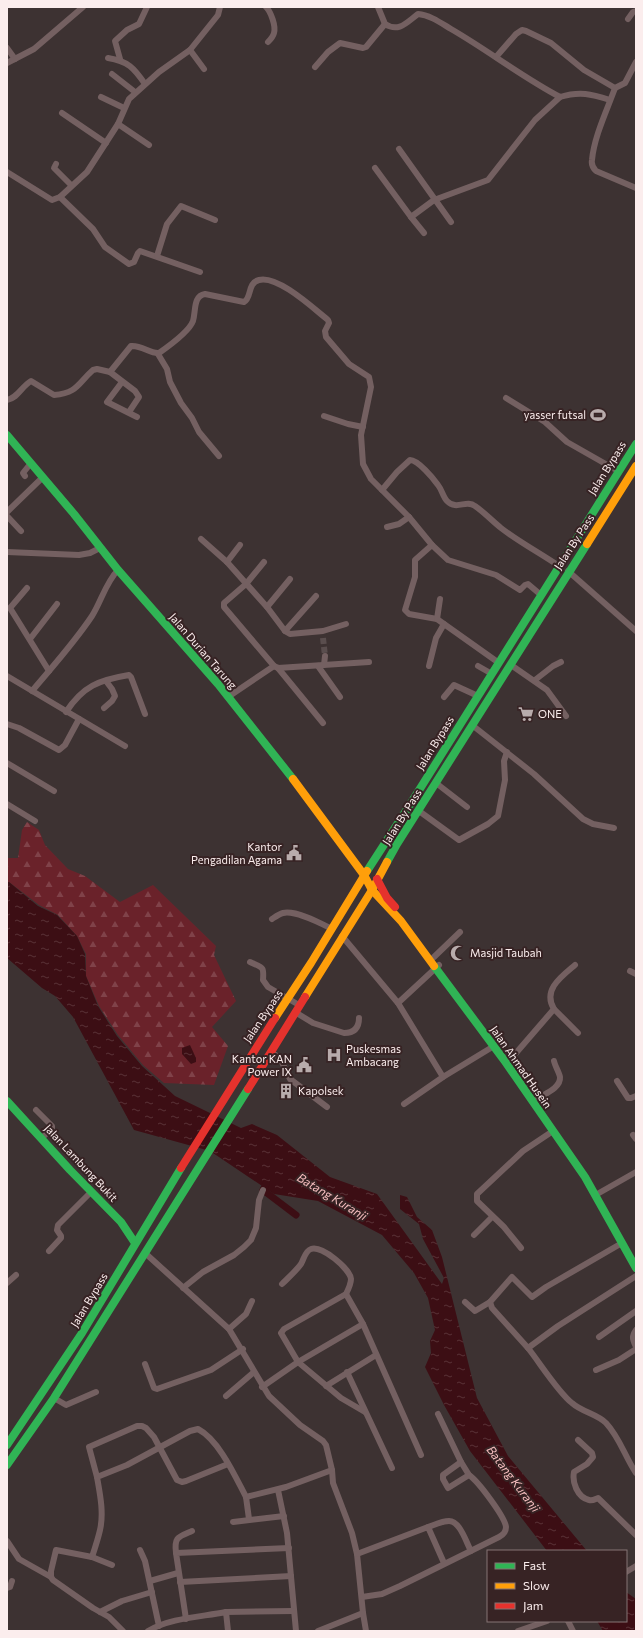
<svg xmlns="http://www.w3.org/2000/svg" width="643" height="1638" viewBox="0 0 643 1638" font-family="Commissioner,sans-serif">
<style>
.forest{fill:url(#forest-firs)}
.water{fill:url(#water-ripples)}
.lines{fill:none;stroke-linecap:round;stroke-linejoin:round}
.canal{stroke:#3c0e14;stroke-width:7}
.street-tunnel{stroke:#5a4e4e;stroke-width:6;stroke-dasharray:6 3;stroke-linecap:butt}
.street{stroke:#746061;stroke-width:6}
.fast{stroke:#30b455;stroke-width:8}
.slow{stroke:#ff9f0a;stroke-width:8}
.jam{stroke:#e5322d;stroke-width:8}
.labels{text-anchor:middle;stroke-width:4;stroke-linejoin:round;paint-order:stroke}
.poi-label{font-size:11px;fill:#fbeded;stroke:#372324;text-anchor:start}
.street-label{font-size:11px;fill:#fbeded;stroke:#372324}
.water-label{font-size:12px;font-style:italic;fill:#f6bebf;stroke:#372324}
</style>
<defs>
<pattern id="forest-firs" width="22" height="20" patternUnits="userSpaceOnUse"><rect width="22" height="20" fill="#6a222a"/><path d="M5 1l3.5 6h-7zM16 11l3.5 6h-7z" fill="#804249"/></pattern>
<pattern id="water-ripples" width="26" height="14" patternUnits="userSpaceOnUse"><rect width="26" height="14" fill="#3c0e14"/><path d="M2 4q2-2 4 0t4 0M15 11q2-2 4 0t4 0" fill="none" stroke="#593136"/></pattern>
</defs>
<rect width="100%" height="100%" fill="#3d3232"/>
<path class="forest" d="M27,822L39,830L45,845L68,869L85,876L120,902L153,885L216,946L214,955L236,1001L212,1027L228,1046L214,1085L164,1083L143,1065L118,1035L99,1006L86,976V954L77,936L58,915L39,905L9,882H7V858H18L22,830Z"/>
<g class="water">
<path d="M7,882H9L38,906L57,915L77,936L85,954L86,976L98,1006L117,1036L142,1066L175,1096L241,1128L252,1124L277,1135L330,1177L377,1194L442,1284L444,1278L423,1239L419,1224L400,1209V1195L407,1197L417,1217L432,1230L442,1257L477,1398L508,1456L587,1551H547L470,1451L444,1405L425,1367L431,1353L430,1341L435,1330L428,1298L414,1273L382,1235L318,1201L274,1194L210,1151L134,1130L73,1017L55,996L42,988L7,958Z"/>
<path d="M190,1045L196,1058V1062L191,1064L182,1054V1048Z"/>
<path d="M626,1592L636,1599V1631H603L597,1621H626Z"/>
</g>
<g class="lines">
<path class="canal" d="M266,1184L263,1190L296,1215"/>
<path class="street-tunnel" d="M323,638L325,656"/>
<g class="street">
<path d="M266,7C271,12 276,26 274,33C273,37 270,40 268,42"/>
<path d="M378,7L385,24C399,33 407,22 418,14C430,15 441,23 451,29C489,51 522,77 560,97C580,91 591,94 610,100"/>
<path d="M628,19L633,12L636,11"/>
<path d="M7,48L15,59"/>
<path d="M190,50L204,69"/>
<path d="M496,57L516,34L522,30L526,31L551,43L584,70L615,88C607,110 594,137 592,160C591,165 593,168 596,171L636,188"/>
<path d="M108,58C128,61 134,68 145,84"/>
<path d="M120,59L115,41L127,30L139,24L147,7"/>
<path d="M7,63L34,49L83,7"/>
<path d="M315,67L328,52L340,43L363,48L366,47L385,24"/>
<path d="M112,74L135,92"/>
<path d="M615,88L625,83L636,62"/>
<path d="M101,97L124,108"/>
<path d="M62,113L106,143"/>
<path d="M118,124L149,145"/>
<path d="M399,149L451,222"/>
<path d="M56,164L54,168L71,185"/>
<path d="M375,168L411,217L434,200L488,180L535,120L560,97"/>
<path d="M7,172L52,200L60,197L87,172L118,124L129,99L159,72L190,50L218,15L220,7"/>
<path d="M60,197L93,229L105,247L129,264L134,262L138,253L140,251L200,272"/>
<path d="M411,217L424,233"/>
<path d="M157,256L167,224L181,206L215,220"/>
<path d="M158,354L167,369L170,382L181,403L192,418L199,432L219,456"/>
<path d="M110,372L135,391L139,397L129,412"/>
<path d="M122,382L107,402L137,417"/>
<path d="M506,398L545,422L567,442L618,471"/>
<path d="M7,400C18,398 22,386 31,381L54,395C78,393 78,383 93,370L97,369L110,372L131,346C142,345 150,354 159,353C169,346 189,332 193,321C196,311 193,296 205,294L244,302C252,298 247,283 259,280C278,275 314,309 328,320L329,323L325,331L326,337L349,364L369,377L371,387L361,435L363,464L371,479L409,517L432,545L448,560L496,575L520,590L525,585L528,584L541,595"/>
<path d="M324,416L348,424L363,427"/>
<path d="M25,476L23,473L31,463"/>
<path d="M382,490L397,472L410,460C418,460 433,478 438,485C442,490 443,497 447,501C457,511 466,499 475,506C484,512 492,521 501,528C519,542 540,553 559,566"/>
<path d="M7,512L43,477"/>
<path d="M7,516L21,531"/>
<path d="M387,527L399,524L409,517"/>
<path d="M201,539L227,562L267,607L285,631L290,634L323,631L346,624"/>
<path d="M432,545L415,560V577L405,610L409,614L437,619L499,663"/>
<path d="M7,552L79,555L90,553L100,548"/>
<path d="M227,562L240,545"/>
<path d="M264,562L246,584L224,603V607L274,666"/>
<path d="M568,571L636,631"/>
<path d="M27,588L10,608L49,671"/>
<path d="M267,607L290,579"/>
<path d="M437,619L440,599"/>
<path d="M285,631L316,596"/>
<path d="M30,639L57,604"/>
<path d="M324,665L325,656"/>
<path d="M511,665L547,690L566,716"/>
<path d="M318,666L340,697"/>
<path d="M429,666L436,638L444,624"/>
<path d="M478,666L492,674"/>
<path d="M278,668L323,723"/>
<path d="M7,676L125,746"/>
<path d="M535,680L553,666L561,662"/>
<path d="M32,691C53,666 74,643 92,616C101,602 106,582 118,570"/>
<path d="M228,697L274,666L278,668L369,662"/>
<path d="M444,697L454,685L478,696"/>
<path d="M104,708L112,701L115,696L112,689L106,681"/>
<path d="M66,712C83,686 99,680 129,675L131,677L145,714"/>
<path d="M7,724L19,728L59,750L65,745L79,719"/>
<path d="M472,725L534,774L583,819L593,824L614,828"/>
<path d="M7,763L54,791"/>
<path d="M436,783L467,807"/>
<path d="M7,804L35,821"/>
<path d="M419,811L459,840L488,824L498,816L505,780L504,761L507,752"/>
<path d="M272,919C275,917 279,914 283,913C296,910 320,923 332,929"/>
<path d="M342,936L398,1003L443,1077"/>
<path d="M434,957L460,932"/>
<path d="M250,962C263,968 264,966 263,980L268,987L299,1005"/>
<path d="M630,971L636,974"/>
<path d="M398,1003L439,965"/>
<path d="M554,1009C542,990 562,976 575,965"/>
<path d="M295,1012L313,1023L344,1033C354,1033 359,1028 359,1018"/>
<path d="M271,1052L280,1058L290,1079L327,1107"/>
<path d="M508,1058L516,1053L554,1009L578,1033"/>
<path d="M617,1081L628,1098H631L636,1096"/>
<path d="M537,1099C544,1094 561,1088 560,1077C559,1072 555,1066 554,1061"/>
<path d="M404,1104L443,1077L494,1046"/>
<path d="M36,1110L52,1126V1128L42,1138"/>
<path d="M633,1135L636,1139"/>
<path d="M599,1193L636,1172"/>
<path d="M474,1235L492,1217"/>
<path d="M521,1248L504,1227L477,1201V1194L523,1151L553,1131"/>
<path d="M49,1251L61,1238V1236L57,1230L58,1225L91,1192"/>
<path d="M145,1253L229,1329L269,1396L300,1425L323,1441L326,1445L332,1470L333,1483L352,1533L357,1554L363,1613L366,1631"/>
<path d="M636,1276L558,1326L528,1348C540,1363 558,1392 572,1403C582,1412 597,1414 606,1423C620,1438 625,1457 636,1473"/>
<path d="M7,1283L16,1275"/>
<path d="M282,1284C288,1278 296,1271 301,1264C304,1259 305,1251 311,1249C322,1245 350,1269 351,1279C351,1284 348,1290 346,1294L284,1329L281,1333L298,1362L341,1398L365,1412"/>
<path d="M183,1288L203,1272L234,1255L244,1247L251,1240L256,1228L259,1200L263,1190"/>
<path d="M346,1294L363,1324L421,1455"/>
<path d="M465,1302L475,1311L490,1302"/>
<path d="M229,1329L246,1314L252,1301"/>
<path d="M636,1330C631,1337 633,1340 636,1347"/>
<path d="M599,1337L636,1311"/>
<path d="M528,1348L492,1308L490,1302L512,1277L532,1297L546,1287L622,1243"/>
<path d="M145,1364L154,1388L157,1389L211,1370L243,1349"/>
<path d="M596,1370L619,1360L636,1349"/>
<path d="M347,1372L392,1468"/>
<path d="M326,1386L376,1355"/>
<path d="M262,1387L298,1362L363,1324"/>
<path d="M226,1396L254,1372"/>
<path d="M54,1398L66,1405L96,1392"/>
<path d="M578,1440L592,1453L593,1457L587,1464L574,1472C572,1482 577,1497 589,1500C593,1501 595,1499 598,1498L636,1535"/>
<path d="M461,1462L469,1475"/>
<path d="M97,1477L89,1447L137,1426H142L146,1428L154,1437L177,1480L182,1482L186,1481L228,1464"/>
<path d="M278,1490L287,1533L296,1631"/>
<path d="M246,1497L249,1519"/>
<path d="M233,1522L284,1516"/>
<path d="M428,1527C434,1525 442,1521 449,1521C460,1521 466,1542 471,1551"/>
<path d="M7,1541L19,1559L51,1577"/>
<path d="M140,1550L145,1561L159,1626"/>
<path d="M176,1553C174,1537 178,1537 192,1531"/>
<path d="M357,1554L428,1527L444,1563"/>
<path d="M92,1557L112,1565"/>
<path d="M626,1572L636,1566"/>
<path d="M150,1581L178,1573"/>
<path d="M180,1582L291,1576"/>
<path d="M7,1588L10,1587L12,1581"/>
<path d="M362,1597L382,1594L400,1586L499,1537C503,1535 506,1532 506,1527C505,1517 478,1481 469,1475L448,1488L443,1479V1475L461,1462L438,1414"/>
<path d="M100,1612L122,1601L152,1592"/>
<path d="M226,1612L293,1611"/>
<path d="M186,1619L176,1553L289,1548"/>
<path d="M568,1621L573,1631"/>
<path d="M123,1631L109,1617L93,1608L53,1580L51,1577V1571L56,1550L92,1557C95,1548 98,1539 100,1530C104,1513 100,1494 97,1477L127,1465L190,1431L198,1429C219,1440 235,1476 246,1497L286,1487L332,1470"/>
<path d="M148,1631C170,1618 200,1617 226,1612L228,1631"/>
<path d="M318,1631L363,1613"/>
<path d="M518,1631L547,1621"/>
</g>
<g class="fast">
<path d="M7,435L74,514L118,570L218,684L293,779"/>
<path d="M387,862L397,844L587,544"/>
<path d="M367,871L411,803L636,444"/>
<path d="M434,966L504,1060L585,1177L636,1268"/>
<path d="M7,1101L70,1170L121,1222L135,1243"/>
<path d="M7,1445L82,1333L181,1168"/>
<path d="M7,1465L54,1398L248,1089"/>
</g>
<g class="slow">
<path d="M587,544L636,466"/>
<path d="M293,779L364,875L372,890L401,921L434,966"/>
<path d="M305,997L372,890L387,862"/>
<path d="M275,1018L311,963L367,871"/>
</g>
<g class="jam">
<path d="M377,879L387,898L395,907"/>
<path d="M248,1089L305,997"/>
<path d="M181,1168L275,1018"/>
</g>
</g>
<defs>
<symbol id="stadium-bare" viewBox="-9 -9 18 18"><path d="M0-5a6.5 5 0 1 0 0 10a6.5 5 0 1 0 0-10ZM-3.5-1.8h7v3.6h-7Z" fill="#b8acac" stroke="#372324" stroke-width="2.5" paint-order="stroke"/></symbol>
<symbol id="supermarket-bare" viewBox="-9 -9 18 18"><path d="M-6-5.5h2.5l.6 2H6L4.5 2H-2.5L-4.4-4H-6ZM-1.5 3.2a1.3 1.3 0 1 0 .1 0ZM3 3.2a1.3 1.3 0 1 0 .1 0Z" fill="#b8acac" stroke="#372324" stroke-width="2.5" paint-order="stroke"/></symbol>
<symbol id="civic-bare" viewBox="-9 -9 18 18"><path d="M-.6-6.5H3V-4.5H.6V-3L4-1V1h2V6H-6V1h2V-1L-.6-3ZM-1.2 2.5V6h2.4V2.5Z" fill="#b8acac" stroke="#372324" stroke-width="2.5" paint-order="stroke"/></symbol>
<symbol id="mosque-bare" viewBox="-9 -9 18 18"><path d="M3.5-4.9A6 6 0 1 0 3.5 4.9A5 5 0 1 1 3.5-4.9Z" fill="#b8acac" stroke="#372324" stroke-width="2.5" paint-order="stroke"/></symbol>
<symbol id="hospital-bare" viewBox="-9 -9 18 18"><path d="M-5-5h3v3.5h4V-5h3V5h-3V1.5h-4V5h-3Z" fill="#b8acac" stroke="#372324" stroke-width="2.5" paint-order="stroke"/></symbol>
<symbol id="building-bare" viewBox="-9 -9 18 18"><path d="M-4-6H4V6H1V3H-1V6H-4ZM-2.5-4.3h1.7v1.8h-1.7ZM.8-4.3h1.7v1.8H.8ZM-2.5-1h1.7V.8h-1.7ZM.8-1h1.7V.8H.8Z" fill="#b8acac" stroke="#372324" stroke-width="2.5" paint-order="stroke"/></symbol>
</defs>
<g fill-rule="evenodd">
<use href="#stadium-bare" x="587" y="404" width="22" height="22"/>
<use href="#supermarket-bare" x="515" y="703" width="22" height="22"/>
<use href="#civic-bare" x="283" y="842" width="22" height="22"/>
<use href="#mosque-bare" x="447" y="942" width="22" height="22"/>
<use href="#hospital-bare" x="323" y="1044" width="22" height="22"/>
<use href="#civic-bare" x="293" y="1054" width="22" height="22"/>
<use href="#building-bare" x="275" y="1080" width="22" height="22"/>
</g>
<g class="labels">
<g class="poi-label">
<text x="586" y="419" text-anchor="end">yasser futsal</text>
<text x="538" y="718">ONE</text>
<text x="282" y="851" text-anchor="end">Kantor<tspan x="282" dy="13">Pengadilan Agama</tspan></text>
<text x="470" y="957">Masjid Taubah</text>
<text x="346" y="1053">Puskesmas<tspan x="346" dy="13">Ambacang</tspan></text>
<text x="292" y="1063" text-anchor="end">Kantor KAN<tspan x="292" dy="13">Power IX</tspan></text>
<text x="298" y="1095">Kapolsek</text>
</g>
<g class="street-label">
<text transform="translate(607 468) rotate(-58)" y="4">Jalan Bypass</text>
<text transform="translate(574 542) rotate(-57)" y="4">Jalan By Pass</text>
<text transform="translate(203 651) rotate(49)" y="4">Jalan Durian Tarung</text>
<text transform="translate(435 743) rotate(-58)" y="4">Jalan Bypass</text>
<text transform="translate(402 817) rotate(-58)" y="4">Jalan By Pass</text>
<text transform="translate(263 1016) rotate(-56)" y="4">Jalan Bypass</text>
<text transform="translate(521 1067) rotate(55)" y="4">Jalan Ahmad Husein</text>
<text transform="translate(81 1163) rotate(47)" y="4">Jalan Lambung Bukit</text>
<text transform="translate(89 1300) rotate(-59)" y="4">Jalan Bypass</text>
</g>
<g class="water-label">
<text transform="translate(332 1197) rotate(31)" y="4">Batang Kuranji</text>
<text transform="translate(513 1479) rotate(53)" y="4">Batang Kuranji</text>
</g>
</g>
<rect width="643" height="1638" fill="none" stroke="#fbeded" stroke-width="16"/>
<rect x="487" y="1550" width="140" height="72" fill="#372324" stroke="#857474"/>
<rect x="495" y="1563" width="20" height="6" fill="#30b455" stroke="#857474"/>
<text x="523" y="1570" font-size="12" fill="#fbeded">Fast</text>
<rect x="495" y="1583" width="20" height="6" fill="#ff9f0a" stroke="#857474"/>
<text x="523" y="1590" font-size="12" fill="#fbeded">Slow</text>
<rect x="495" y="1603" width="20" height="6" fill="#e5322d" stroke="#857474"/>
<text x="523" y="1610" font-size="12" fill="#fbeded">Jam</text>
</svg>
